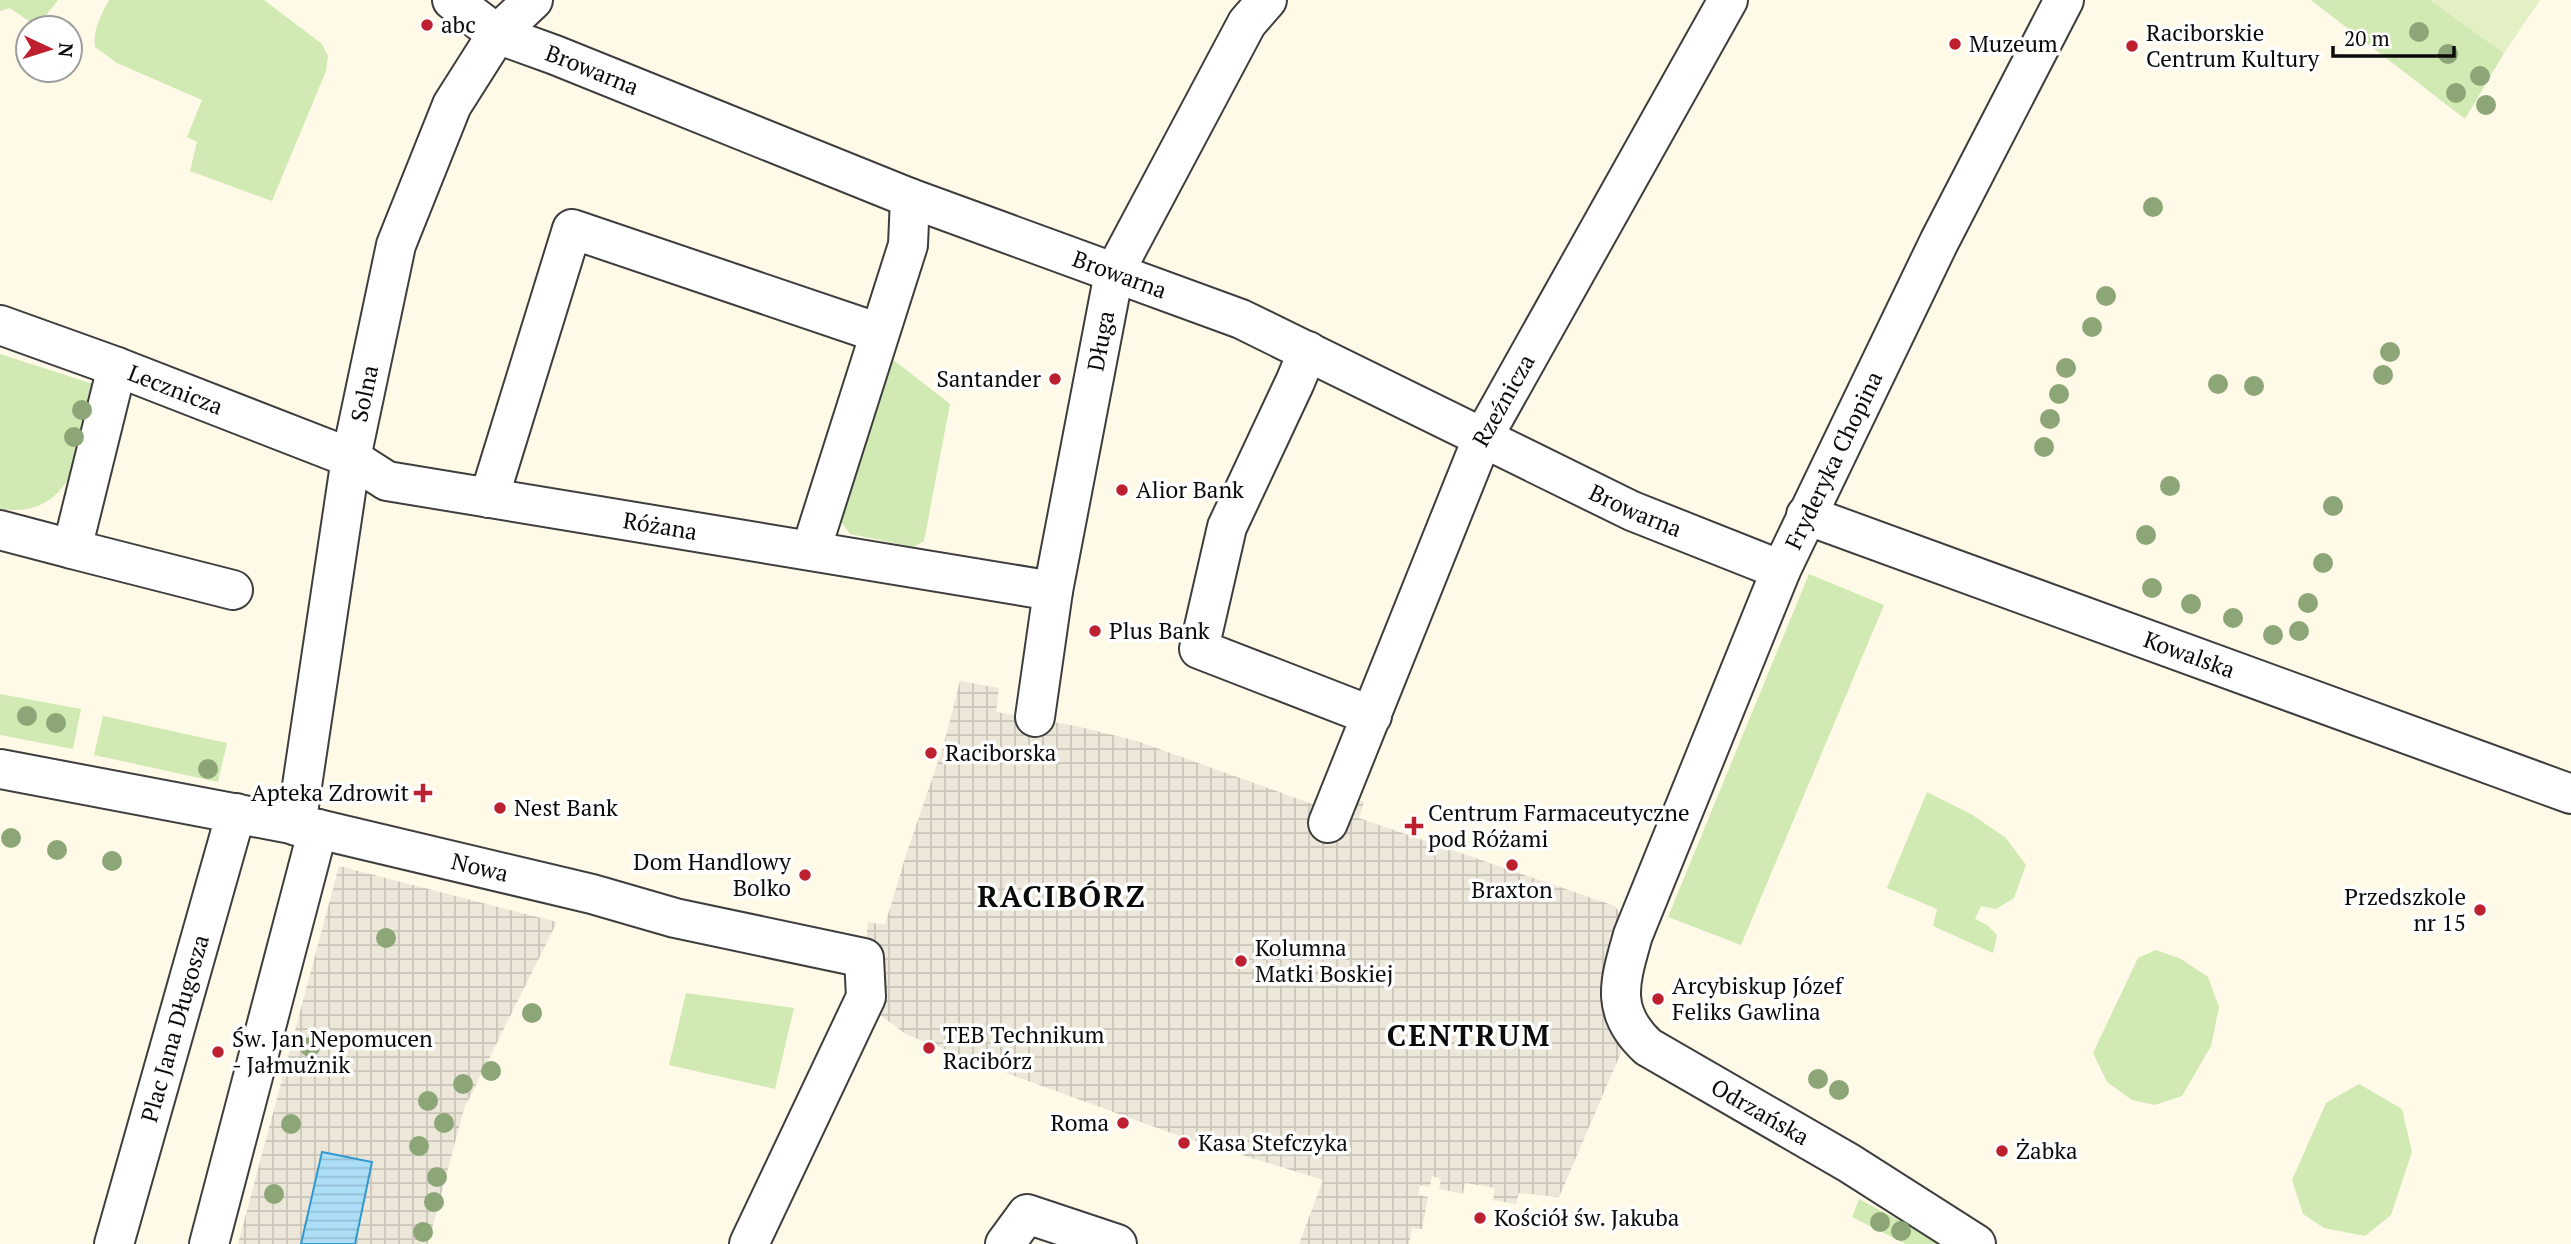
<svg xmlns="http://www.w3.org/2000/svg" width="2571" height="1244" viewBox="0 0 2571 1244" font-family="'PT Serif',serif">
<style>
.grass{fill:#d1e9b2}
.pitch{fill:#e3f0c4}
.plaza{fill:url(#plaza-grid)}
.water{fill:url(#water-rules);stroke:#3198d0;stroke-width:2}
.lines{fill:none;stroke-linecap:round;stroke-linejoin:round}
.street-casing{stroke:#3e3e3e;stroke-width:42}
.street{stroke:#fff;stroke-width:38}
.tree{fill:#8ca677}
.poi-dot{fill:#bd202f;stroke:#fff;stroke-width:2.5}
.labels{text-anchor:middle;stroke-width:7;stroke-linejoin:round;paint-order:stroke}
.poi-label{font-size:23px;fill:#0b0b0b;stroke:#fff;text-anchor:start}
.street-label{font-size:23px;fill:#0b0b0b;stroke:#fff}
.district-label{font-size:30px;font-weight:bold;letter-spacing:2px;fill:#0b0b0b;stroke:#fff}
</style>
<defs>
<pattern id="plaza-grid" width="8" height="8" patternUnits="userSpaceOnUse" patternTransform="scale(1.75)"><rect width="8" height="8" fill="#ede7d9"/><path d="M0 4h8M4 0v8" fill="none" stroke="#cac5b9"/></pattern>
<pattern id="water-rules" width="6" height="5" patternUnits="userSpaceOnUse" patternTransform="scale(1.75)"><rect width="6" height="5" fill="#acdff7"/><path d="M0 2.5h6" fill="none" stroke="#93bed2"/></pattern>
</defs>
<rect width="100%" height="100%" fill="#fff9e8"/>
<g class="grass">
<path d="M0,0H58L37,27L10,8L0,11Z"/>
<path d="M109,0H264L322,44L328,56L326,71L272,201L190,171L197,142L187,137L202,100L117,63L95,47C93,29 101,15 109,0Z"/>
<path d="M2311,0H2430L2504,53L2465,119Z"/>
<path d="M0,354L93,384L95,391C82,445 75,520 0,509Z"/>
<path d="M891,358L950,404L924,541L914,547L850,534L839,519Z"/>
<path d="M1809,574L1884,605L1741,945L1668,917Z"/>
<path d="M0,694L81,709L73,749L0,735Z"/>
<path d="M103,716L227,743L218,782L94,755Z"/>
<path d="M1927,792L1971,814L2006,838L2026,865L2014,898L1996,909L1981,906L1975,919L1987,925L1997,935L1993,953L1933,926L1937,909L1887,888Z"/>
<path d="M2156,950L2181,959L2208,977L2219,1007L2211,1046L2182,1096L2155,1105L2132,1100L2107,1082L2093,1053L2138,958Z"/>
<path d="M686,993L794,1008L775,1089L669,1065Z"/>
<path d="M2359,1084L2402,1109L2412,1152L2391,1215L2365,1236L2324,1228L2303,1214L2292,1180L2326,1103Z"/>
<path d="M1859,1199L1944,1244H1906L1852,1217Z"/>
</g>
<path class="pitch" d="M2430,0H2540L2504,53Z"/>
<g class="plaza">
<path d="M960,681L999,688L996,712L1076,726L1137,741L1318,806L1326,787L1364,802L1359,818L1615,906L1633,935L1626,1024L1620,1055L1559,1197L1519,1193L1516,1204L1493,1200L1495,1188L1465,1183L1463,1194L1439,1189L1441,1179L1432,1176L1430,1187L1420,1185L1418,1195L1428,1197L1422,1229L1412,1228L1409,1244H1299L1323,1180L1171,1133L957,1055L954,1058L942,1053V1048L907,1035L876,1012L864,958L868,922L885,925L906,855L943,747Z"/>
<path d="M339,866L557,922L464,1109L428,1244H355L372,1163L323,1152L301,1244H238Z"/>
</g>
<path class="water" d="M322,1152L372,1162L355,1244H301Z"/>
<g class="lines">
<defs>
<g id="street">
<path id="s1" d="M452,0L497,34L555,55L910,198L1241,319L1632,511L1781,570"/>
<path id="s2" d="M0,325L117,367L351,458L387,481L1053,591"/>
<path d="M1308,351L1295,382L1227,527L1199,649L1372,716"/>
<path d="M489,498L572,229L879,333"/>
<path id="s3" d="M1806,515L2571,794"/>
<path d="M0,530L72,549L117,367"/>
<path d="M72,549L233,590"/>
<path d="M811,550L908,245L910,198"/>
<path id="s4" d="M1035,717L1053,591L1114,273L1247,23L1267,0"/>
<path id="s5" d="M0,769L318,829L592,894L675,918L864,958L866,997L749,1244"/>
<path id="s6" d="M1328,823L1482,439L1728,0"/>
<path id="s7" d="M296,826L351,458L396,245L452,105L497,34L533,0"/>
<path id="s8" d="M114,1244L236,813"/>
<path d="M209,1244L318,829"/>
<path d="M1005,1244L1027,1214L1117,1244"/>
<path id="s9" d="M1976,1244L1849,1163L1648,1047C1609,1011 1620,981 1633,935L1781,570L1939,242L2064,0"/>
</g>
</defs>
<use href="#street" class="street-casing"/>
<use href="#street" class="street"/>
</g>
<g class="tree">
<circle cx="2419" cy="32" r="10"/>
<circle cx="2448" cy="54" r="10"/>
<circle cx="2480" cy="76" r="10"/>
<circle cx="2456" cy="93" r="10"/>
<circle cx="2486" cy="105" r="10"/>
<circle cx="2153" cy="207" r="10"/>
<circle cx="2106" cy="296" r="10"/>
<circle cx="2092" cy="327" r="10"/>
<circle cx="2390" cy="352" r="10"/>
<circle cx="2066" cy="368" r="10"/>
<circle cx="2383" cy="375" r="10"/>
<circle cx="2218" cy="384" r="10"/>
<circle cx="2254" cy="386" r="10"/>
<circle cx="2059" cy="394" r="10"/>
<circle cx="82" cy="410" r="10"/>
<circle cx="2050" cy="419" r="10"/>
<circle cx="74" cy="437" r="10"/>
<circle cx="2044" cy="447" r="10"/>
<circle cx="2170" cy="486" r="10"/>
<circle cx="2333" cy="506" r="10"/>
<circle cx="2146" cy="535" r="10"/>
<circle cx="2323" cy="563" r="10"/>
<circle cx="2152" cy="588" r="10"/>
<circle cx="2308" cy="603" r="10"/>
<circle cx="2191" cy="604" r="10"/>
<circle cx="2233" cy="618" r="10"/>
<circle cx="2299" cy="631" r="10"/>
<circle cx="2273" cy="635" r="10"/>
<circle cx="27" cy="716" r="10"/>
<circle cx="56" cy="723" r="10"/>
<circle cx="208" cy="769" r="10"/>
<circle cx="11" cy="838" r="10"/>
<circle cx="57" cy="850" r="10"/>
<circle cx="112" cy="861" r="10"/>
<circle cx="386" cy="938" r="10"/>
<circle cx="532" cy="1013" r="10"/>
<circle cx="310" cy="1047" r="10"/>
<circle cx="491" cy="1071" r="10"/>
<circle cx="1818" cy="1079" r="10"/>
<circle cx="463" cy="1084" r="10"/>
<circle cx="1839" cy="1090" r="10"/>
<circle cx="428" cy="1101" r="10"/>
<circle cx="444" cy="1123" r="10"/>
<circle cx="291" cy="1124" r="10"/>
<circle cx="419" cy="1146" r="10"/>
<circle cx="437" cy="1177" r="10"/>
<circle cx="274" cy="1194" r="10"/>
<circle cx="434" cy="1202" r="10"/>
<circle cx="1880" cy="1222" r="10"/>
<circle cx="1901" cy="1231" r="10"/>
<circle cx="423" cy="1232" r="10"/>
</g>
<g class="poi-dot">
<circle cx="427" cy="25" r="7"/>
<circle cx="1955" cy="44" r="7"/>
<circle cx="2132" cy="46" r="7"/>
<circle cx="1055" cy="379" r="7"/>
<circle cx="1122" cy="490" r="7"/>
<circle cx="1095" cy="631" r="7"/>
<circle cx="931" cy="753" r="7"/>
<path d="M419.5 782.5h7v7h7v7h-7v7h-7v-7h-7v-7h7z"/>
<circle cx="500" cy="808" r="7"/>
<path d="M1410.5 815.5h7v7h7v7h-7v7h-7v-7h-7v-7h7z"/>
<circle cx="1512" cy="865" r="7"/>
<circle cx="805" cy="875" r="7"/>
<circle cx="2480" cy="910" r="7"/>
<circle cx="1241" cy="961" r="7"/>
<circle cx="1658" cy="999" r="7"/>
<circle cx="929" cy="1048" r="7"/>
<circle cx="218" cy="1052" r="7"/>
<circle cx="1123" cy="1123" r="7"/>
<circle cx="1184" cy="1143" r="7"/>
<circle cx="2002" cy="1151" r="7"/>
<circle cx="1480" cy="1218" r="7"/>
</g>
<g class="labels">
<g class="poi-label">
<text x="441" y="33">abc</text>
<text x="2146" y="41">Raciborskie<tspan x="2146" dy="26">Centrum Kultury</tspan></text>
<text x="1969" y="52">Muzeum</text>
<text x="1041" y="387" text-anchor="end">Santander</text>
<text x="1136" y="498">Alior Bank</text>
<text x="1109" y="639">Plus Bank</text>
<text x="945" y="761">Raciborska</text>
<text x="409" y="801" text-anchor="end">Apteka Zdrowit</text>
<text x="514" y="816">Nest Bank</text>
<text x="1428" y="821">Centrum Farmaceutyczne<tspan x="1428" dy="26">pod Różami</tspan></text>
<text x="791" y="870" text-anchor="end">Dom Handlowy<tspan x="791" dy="26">Bolko</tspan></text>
<text x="1512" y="898" text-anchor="middle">Braxton</text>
<text x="2466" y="905" text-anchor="end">Przedszkole<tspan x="2466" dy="26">nr 15</tspan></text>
<text x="1255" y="956">Kolumna<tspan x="1255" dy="26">Matki Boskiej</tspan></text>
<text x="1672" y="994">Arcybiskup Józef<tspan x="1672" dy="26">Feliks Gawlina</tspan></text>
<text x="943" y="1043">TEB Technikum<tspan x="943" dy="26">Racibórz</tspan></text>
<text x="232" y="1047">Św. Jan Nepomucen<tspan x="232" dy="26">- Jałmużnik</tspan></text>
<text x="1109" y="1131" text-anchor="end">Roma</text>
<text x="1198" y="1151">Kasa Stefczyka</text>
<text x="2016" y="1159">Żabka</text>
<text x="1494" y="1226">Kościół św. Jakuba</text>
</g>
<g class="street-label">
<text dy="8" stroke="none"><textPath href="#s1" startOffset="158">Browarna</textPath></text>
<text dy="8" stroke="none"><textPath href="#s1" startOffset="724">Browarna</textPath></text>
<text dy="8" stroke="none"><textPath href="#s4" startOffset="382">Długa</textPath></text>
<text dy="8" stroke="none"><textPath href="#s2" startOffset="187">Lecznicza</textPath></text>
<text dy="8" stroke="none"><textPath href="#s7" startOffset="438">Solna</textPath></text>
<text dy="8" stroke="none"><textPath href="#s6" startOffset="458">Rzeźnicza</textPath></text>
<text dy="8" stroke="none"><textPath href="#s9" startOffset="1020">Fryderyka Chopina</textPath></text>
<text dy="8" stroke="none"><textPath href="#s1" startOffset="1292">Browarna</textPath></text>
<text dy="8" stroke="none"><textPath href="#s2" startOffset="695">Różana</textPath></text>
<text dy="8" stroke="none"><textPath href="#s3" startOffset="408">Kowalska</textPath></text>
<text dy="8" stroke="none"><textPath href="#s5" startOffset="490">Nowa</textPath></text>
<text dy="8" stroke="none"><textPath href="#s8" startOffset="224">Plac Jana Długosza</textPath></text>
<text transform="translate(1760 1112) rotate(30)" y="8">Odrzańska</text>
</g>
<g class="district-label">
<text x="1062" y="907">RACIBÓRZ</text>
<text x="1469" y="1046">CENTRUM</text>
</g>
</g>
<g transform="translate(49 49) rotate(94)"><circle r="33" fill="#ffffff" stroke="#9d9d9d" stroke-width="2"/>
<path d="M0-5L12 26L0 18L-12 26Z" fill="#bd202f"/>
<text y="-10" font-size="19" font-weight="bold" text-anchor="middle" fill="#0b0b0b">N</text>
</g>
<path d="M2333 46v10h121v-10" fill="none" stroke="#0b0b0b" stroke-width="3.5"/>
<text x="2344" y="46" font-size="21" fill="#0b0b0b" stroke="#ffffff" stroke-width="5" paint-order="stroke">20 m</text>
</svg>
